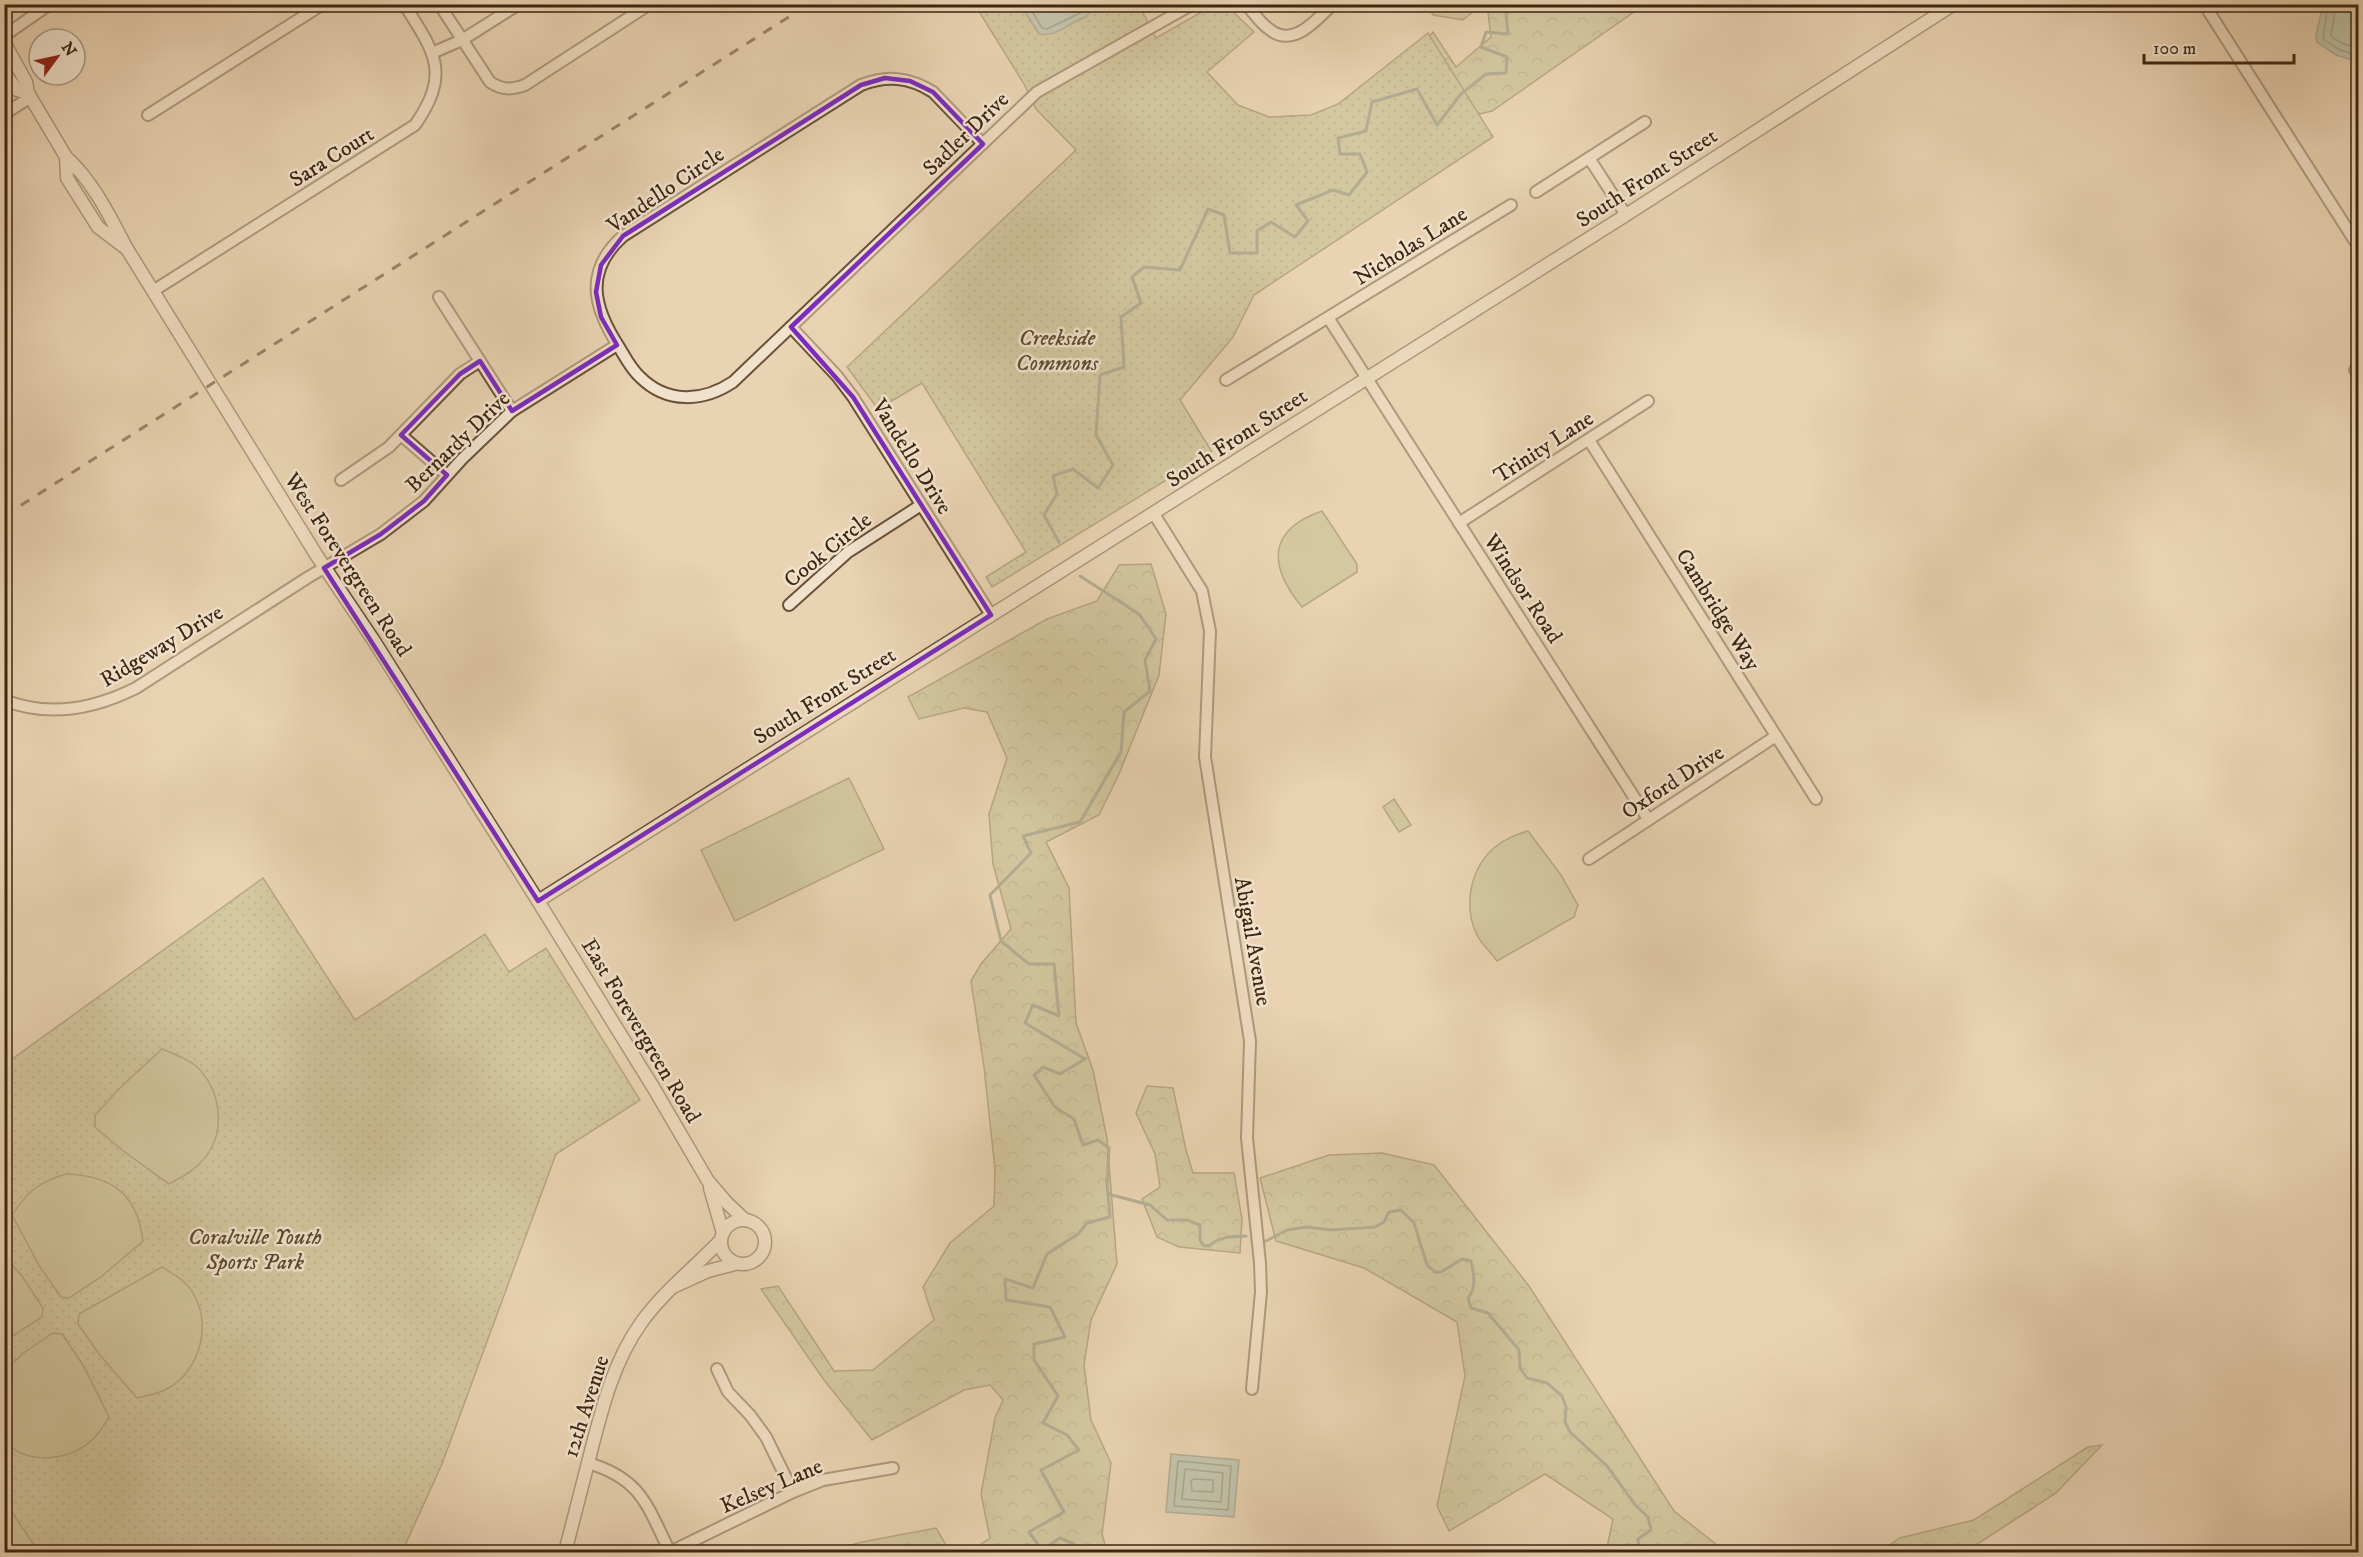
<svg xmlns="http://www.w3.org/2000/svg" width="2363" height="1557" viewBox="0 0 2363 1557" font-family="'IM FELL DW Pica',serif">
<style>
.forest{fill:url(#forest-crowns);stroke:#7c704e;stroke-width:1.5}
.park{fill:url(#park-dots);stroke:#7c704e;stroke-width:1.5}
.garden{fill:#bbbb89;stroke:#7c704e;stroke-width:1.5}
.water{fill:#97b8ac;stroke:#737e6e;stroke-width:1.5}
.lines{fill:none;stroke-linecap:round;stroke-linejoin:round}
.shore{stroke:#6a6f5f;stroke-width:1.5}
.stream{stroke:#737e6e;stroke-width:3}
.minor-casing{stroke:#69513a;stroke-width:14}
.tertiary-casing{stroke:#69513a;stroke-width:15}
.minor{stroke:#f1e2cd;stroke-width:10}
.tertiary{stroke:#f1e2cd;stroke-width:12}
.rail{stroke:#3e2612;stroke-width:3;stroke-dasharray:10 10;stroke-linecap:butt}
.marked{fill:none;stroke:#7b2cbf;stroke-width:4.5;stroke-linejoin:round}
.labels{text-anchor:middle;stroke-width:5;stroke-linejoin:round;paint-order:stroke}
.street-label{font-size:22px;fill:#3e2612;stroke:#f1e2cd}
.park-label{font-size:22px;font-style:italic;fill:#5d4b30;stroke:#f1e2cd}
</style>
<defs>
<pattern id="forest-crowns" width="20" height="18" patternUnits="userSpaceOnUse" patternTransform="scale(1.5)"><rect width="20" height="18" fill="#bbbb89"/><path d="M2 6a3 3 0 1 1 6 0M12 15a3 3 0 1 1 6 0" fill="none" stroke="#99986f"/></pattern>
<pattern id="park-dots" width="8" height="8" patternUnits="userSpaceOnUse" patternTransform="scale(1.5)"><rect width="8" height="8" fill="#bbbb89"/><path d="M2 2h.1M6 6h.1" fill="none" stroke="#99986f" stroke-width="1.8" stroke-linecap="round"/></pattern>
</defs>
<rect width="100%" height="100%" fill="#e9d3b2"/>
<filter id="stains"><feTurbulence type="fractalNoise" baseFrequency=".00333" numOctaves="4"/><feColorMatrix values="0 0 0 0 .2 0 0 0 0 .09 0 0 0 0 .02 0 0 0 .5 -.17"/></filter>
<radialGradient id="worn" r=".72"><stop offset=".6" stop-color="#630" stop-opacity="0"/><stop offset="1" stop-color="#630" stop-opacity=".3"/></radialGradient>
<g class="forest">
<path d="M1428,5H1481L1463,20L1433,15Z"/>
<path d="M1487,5H1644L1492,111L1247,170L1426,41L1433,32L1456,67L1491,37Z"/>
<path d="M1151,564L1166,614L1159,675L1119,774L1099,815L1046,842L1069,888L1076,1023L1093,1070L1107,1138L1117,1264L1091,1320L1084,1365L1091,1420L1111,1463L1102,1534L1107,1552H969L990,1538L981,1494L995,1418L1003,1400L990,1385L964,1390L872,1440L824,1380L761,1289L778,1286L834,1371L873,1370L934,1320L923,1287L950,1243L994,1206L995,1169L984,1067L971,981L981,964L1011,929L993,864L989,814L1007,758L987,712L964,708L919,719L908,697L1047,619L1097,601L1119,565Z"/>
<path d="M1147,1086L1173,1088L1186,1150L1193,1173H1234L1242,1219L1240,1253L1179,1247L1157,1237L1142,1199L1160,1187L1155,1154L1136,1113Z"/>
<path d="M1382,1153L1434,1165L1529,1286L1674,1511L1722,1549L1721,1552H1606L1613,1519L1545,1474L1449,1531L1437,1506L1465,1376L1457,1322L1364,1268L1276,1241L1260,1178L1329,1155Z"/>
<path d="M2102,1445L2056,1493L1965,1552H1879L1900,1538L1974,1520L2088,1447Z"/>
<path d="M936,1528L950,1552H825L862,1542Z"/>
</g>
<g class="park">
<path d="M975,5H1139L1156,38L1205,10L1226,5L1254,32L1207,72L1238,105L1269,117L1311,115L1338,104L1428,33L1493,137L1254,295L1233,337L1180,400L1212,452L992,587L986,577L1026,552L922,383L878,409L847,367L1076,150L1036,109L1024,84Z"/>
<path d="M263,878L355,1020L485,934L509,972L546,948L640,1100L556,1154L442,1464L402,1552H5L4,1065Z"/>
</g>
<g class="garden">
<path d="M1322,511L1357,564V572L1302,607C1268,566 1267,530 1322,511Z"/>
<path d="M849,778L884,849L735,921L701,850Z"/>
<path d="M1394,799L1411,825L1399,832L1383,807Z"/>
<path d="M1528,831L1561,875L1578,905L1574,917L1497,961C1491,952 1481,944 1477,935C1463,906 1470,869 1494,848C1504,839 1515,835 1528,831Z"/>
<path d="M162,1049C174,1054 186,1058 196,1066C223,1091 227,1137 200,1163C191,1173 180,1178 169,1184L122,1150L95,1127V1115L120,1088Z"/>
<path d="M66,1174C113,1176 137,1194 143,1241L101,1277L69,1298L61,1297L40,1267L12,1215C28,1191 39,1182 66,1174Z"/>
<path d="M4,1256L22,1276L43,1308L42,1317L5,1341Z"/>
<path d="M162,1267C168,1271 176,1275 182,1280C214,1308 206,1363 172,1386C161,1393 150,1395 137,1398L99,1354L78,1324L79,1314Z"/>
<path d="M53,1333L62,1334L83,1365L109,1417C105,1423 101,1431 95,1437C72,1461 29,1466 5,1442V1370L25,1352Z"/>
<path d="M4,1501L39,1552H5Z"/>
</g>
<g class="water">
<path d="M1021,5H1095L1086,17C1069,22 1058,37 1039,34Z"/>
<path d="M2323,5H2358V62L2336,55L2317,42L2316,35Z"/>
<path d="M1171,1454L1239,1460L1234,1517L1166,1512Z"/>
</g>
<g class="lines">
<g class="shore">
<path d="M1028,4L1042,28L1047,29L1082,12L1088,4"/>
<path d="M2328,4L2323,39L2338,49L2358,56"/>
<path d="M2336,4L2331,36L2341,43L2358,48"/>
<path d="M1178,1461L1231,1466L1228,1510L1174,1506Z"/>
<path d="M1185,1469L1223,1473L1221,1502L1182,1499Z"/>
<path d="M1194,1479L1213,1480V1492L1192,1491L1191,1481Z"/>
</g>
<g class="stream">
<path d="M1059,542L1044,515L1057,494L1053,476L1073,469L1098,488L1113,465L1096,435L1100,375L1124,367L1121,317L1141,303L1132,277L1144,267L1180,270L1208,209L1224,215L1230,253H1257V231L1271,222L1295,237L1308,221L1296,205L1333,190L1349,195L1367,172L1360,154H1340L1338,138L1366,131L1372,102L1417,89L1437,125L1461,94L1486,74L1506,73L1507,57L1481,47L1486,32L1508,34L1506,13L1531,4"/>
<path d="M1108,1194L1150,1205L1167,1220H1187L1200,1225V1240L1203,1245L1209,1246C1219,1236 1233,1237 1246,1236"/>
<path d="M1266,1241L1287,1230L1307,1227L1331,1230L1375,1227L1384,1222L1389,1212L1401,1210L1414,1223L1427,1265L1435,1272H1441L1462,1259L1471,1261C1474,1275 1477,1287 1468,1298L1471,1308L1488,1313L1519,1350L1520,1368L1527,1378L1547,1383L1562,1396L1566,1407L1565,1422L1570,1432L1607,1466L1636,1506L1648,1517L1651,1530L1638,1539L1639,1552"/>
<path d="M1071,1552L1074,1544L1060,1538L1042,1550L1029,1532L1064,1512L1041,1470L1079,1450L1067,1435L1043,1423L1058,1396L1034,1360V1344L1065,1337L1050,1307L1006,1300L1005,1279L1033,1288L1047,1254L1078,1234L1087,1223L1110,1217L1107,1184L1109,1148L1098,1140L1083,1145L1074,1119L1055,1107L1034,1075L1043,1067L1060,1074L1085,1059L1025,1023L1033,1005L1059,1016L1054,964H1029L1001,941L990,895L1031,853L1023,836L1080,822L1121,752L1124,712L1150,691L1145,660L1156,639L1139,614L1080,576"/>
</g>
<defs>
<g id="minor">
<path d="M439,4L490,82C502,90 511,90 525,85L650,4"/>
<path d="M1246,4C1253,12 1260,23 1269,29C1293,49 1316,20 1333,4"/>
<path d="M2204,4L2358,246"/>
<path d="M4,36L50,4"/>
<path d="M432,53L462,40L519,4"/>
<path d="M4,114L31,97"/>
<path d="M148,115L323,4"/>
<path d="M983,144L933,92C909,77 887,75 861,85L623,236C584,271 593,307 619,347C625,357 631,369 640,377C667,404 703,402 733,382L1037,92L1193,4"/>
<path d="M1589,158L1626,215"/>
<path d="M1536,192L1645,122"/>
<path d="M153,291L415,125C451,73 435,53 404,4"/>
<path d="M439,297L512,411"/>
<path d="M1329,319L1648,819"/>
<path d="M791,327L837,376L853,397L991,615"/>
<path d="M2355,370L2358,368"/>
<path d="M1226,380L1511,205"/>
<path d="M401,435L447,475"/>
<path d="M1589,440L1816,799"/>
<path d="M341,480L389,447L460,374L480,361"/>
<path d="M1154,514L1202,591L1210,631L1205,757L1250,1041L1247,1138L1260,1263L1261,1292L1252,1389"/>
<path d="M1459,523L1648,401"/>
<path d="M789,605L848,552L921,505"/>
<path d="M4,700C49,718 94,709 136,688L307,578L381,534L424,501L462,459L512,411L617,345"/>
<path d="M1589,859L1776,736"/>
<path d="M717,1369L728,1392L750,1415L766,1437L793,1492"/>
<path d="M588,1463C642,1479 647,1506 670,1552"/>
<path d="M670,1552L793,1492L823,1480L893,1468"/>
</g>
<g id="tertiary">
<path d="M4,42L26,82L28,93L17,90L4,73"/>
<path d="M28,93L66,157"/>
<path d="M66,157C93,181 110,217 127,249L98,227L67,178Z"/>
<path d="M127,249L317,556L374,641L538,901L653,1087L708,1181L726,1202L745,1220"/>
<path d="M538,901L1626,215L1954,4"/>
<path d="M710,1188L723,1233"/>
<circle cx="743" cy="1242" r="22"/>
<path d="M675,1286L708,1271L735,1264"/>
<path d="M565,1552C573,1521 581,1491 589,1459C601,1412 612,1364 641,1323C663,1292 694,1268 720,1241"/>
</g>
</defs>
<use href="#minor" class="minor-casing"/>
<use href="#tertiary" class="tertiary-casing"/>
<use href="#minor" class="minor"/>
<use href="#tertiary" class="tertiary"/>
<path class="rail" d="M4,516L809,4"/>
</g>
<path d="M0 0H2363V1557H0ZM885,78L910,81L933,92L983,144L791,327L853,397L991,615L538,901L324,568L381,534L424,501L447,475L401,435L460,374L480,361L512,411L617,345L601,317L596,292L601,265L623,236L861,85Z" fill="#e9d3b2" fill-opacity=".55" fill-rule="evenodd"/>
<path class="marked" d="M885,78L910,81L933,92L983,144L791,327L853,397L991,615L538,901L324,568L381,534L424,501L447,475L401,435L460,374L480,361L512,411L617,345L601,317L596,292L601,265L623,236L861,85Z"/>
<g class="labels">
<g class="street-label">
<text transform="translate(965 133) rotate(-44)" y="8">Sadler Drive</text>
<text transform="translate(331 156) rotate(-32)" y="8">Sara Court</text>
<text transform="translate(1646 177) rotate(-33)" y="8">South Front Street</text>
<text transform="translate(665 189) rotate(-34)" y="8">Vandello Circle</text>
<text transform="translate(1410 245) rotate(-32)" y="8">Nicholas Lane</text>
<text transform="translate(1236 437) rotate(-33)" y="8">South Front Street</text>
<text transform="translate(457 441) rotate(-44)" y="8">Bernardy Drive</text>
<text transform="translate(1543 446) rotate(-33)" y="8">Trinity Lane</text>
<text transform="translate(913 456) rotate(58)" y="8">Vandello Drive</text>
<text transform="translate(827 549) rotate(-39)" y="8">Cook Circle</text>
<text transform="translate(349 564) rotate(57)" y="8">West Forevergreen Road</text>
<text transform="translate(1524 588) rotate(57)" y="8">Windsor Road</text>
<text transform="translate(1719 609) rotate(58)" y="8">Cambridge Way</text>
<text transform="translate(161 645) rotate(-31)" y="8">Ridgeway Drive</text>
<text transform="translate(824 695) rotate(-32)" y="8">South Front Street</text>
<text transform="translate(1672 781) rotate(-33)" y="8">Oxford Drive</text>
<text transform="translate(1254 941) rotate(80)" y="8">Abigail Avenue</text>
<text transform="translate(642 1030) rotate(59)" y="8">East Forevergreen Road</text>
<text transform="translate(585 1406) rotate(-72)" y="8">12th Avenue</text>
<text transform="translate(771 1485) rotate(-23)" y="8">Kelsey Lane</text>
</g>
<g class="park-label">
<text x="1057" y="345">Creekside<tspan x="1057" dy="25">Commons</tspan></text>
<text x="255" y="1244">Coralville Youth<tspan x="255" dy="25">Sports Park</tspan></text>
</g>
</g>
<rect width="2363" height="1557" fill="none" stroke="#e9d3b2" stroke-width="24"/>
<rect x="6" y="6" width="2351" height="1545" fill="none" stroke="#3e2612" stroke-width="3"/>
<rect x="12" y="12" width="2339" height="1533" fill="none" stroke="#3e2612" stroke-width="1.5"/>
<g transform="translate(57 57) rotate(57)"><circle r="28" fill="#f1e2cd" stroke="#a99782" stroke-width="1.5"/>
<path d="M0-4.5L10 22L0 15L-10 22Z" fill="#8f2418"/>
<text y="-9" font-size="16" font-weight="bold" text-anchor="middle" fill="#3e2612">N</text>
</g>
<path d="M2144 54v9h150v-9" fill="none" stroke="#3e2612" stroke-width="3"/>
<text x="2153" y="54" font-size="18" fill="#3e2612" stroke="#f1e2cd" stroke-width="4.5" paint-order="stroke">100 m</text>
<rect width="100%" height="100%" filter="url(#stains)"/>
<rect width="100%" height="100%" fill="url(#worn)"/>
</svg>
